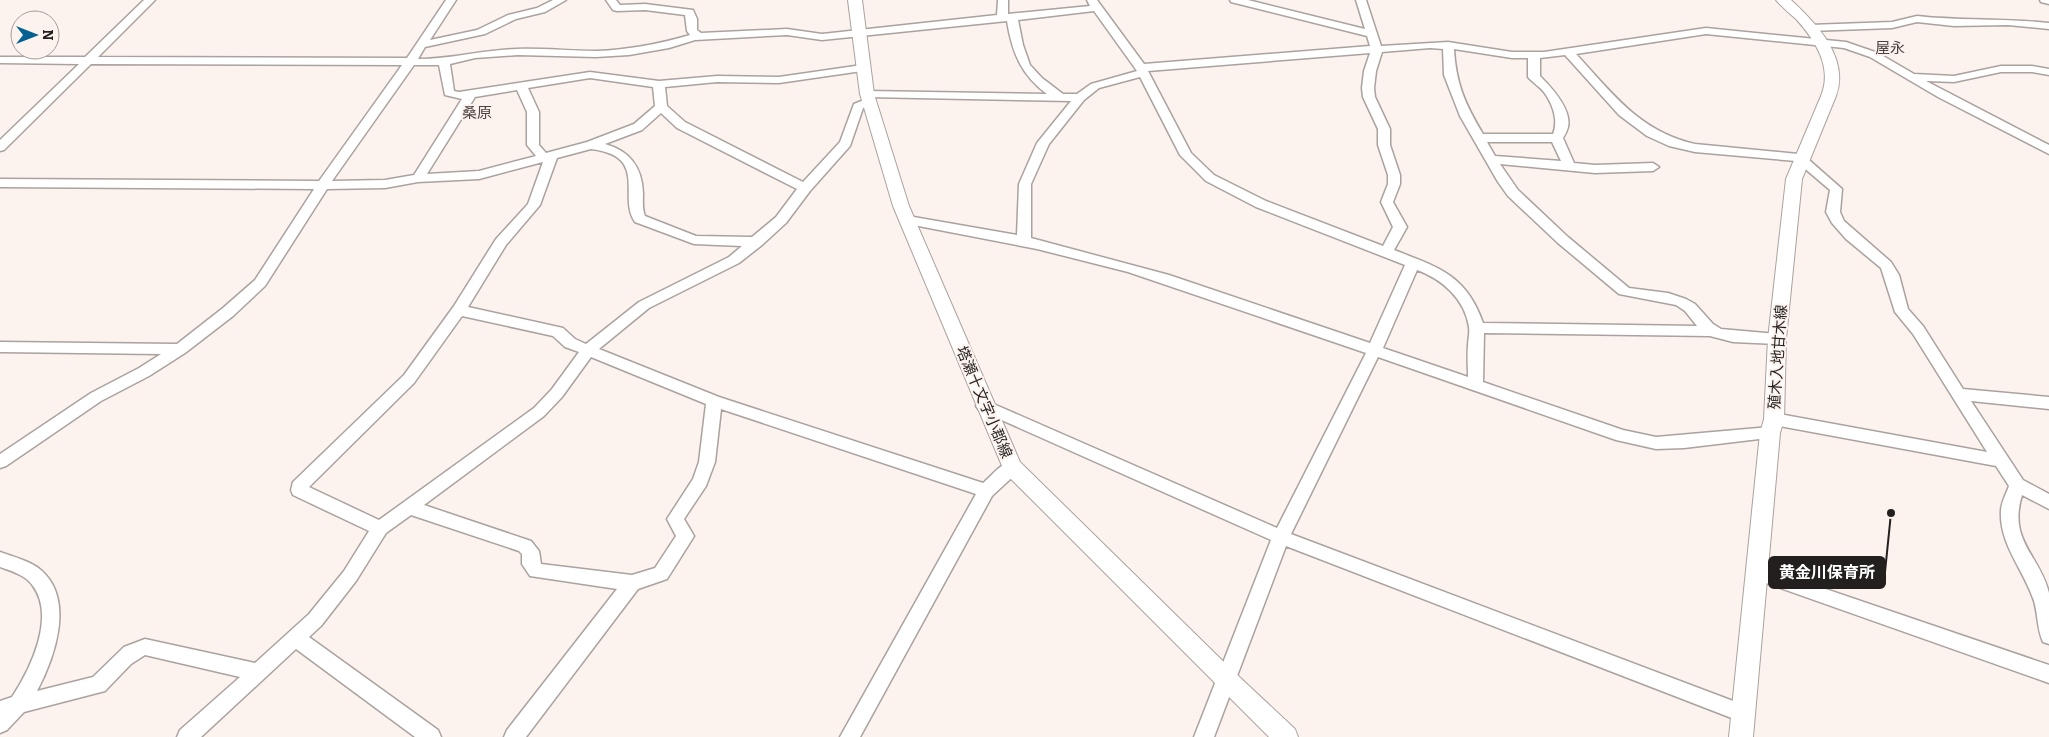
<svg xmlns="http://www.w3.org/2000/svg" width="2049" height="737" viewBox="0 0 2049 737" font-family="Bitter,'Noto Sans JP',serif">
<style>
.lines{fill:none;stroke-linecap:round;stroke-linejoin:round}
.minor-casing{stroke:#aaa29e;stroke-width:3}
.major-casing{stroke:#aaa29e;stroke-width:2}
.minor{fill:#fff;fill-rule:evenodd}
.major{fill:#fff;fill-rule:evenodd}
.labels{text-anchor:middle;stroke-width:4;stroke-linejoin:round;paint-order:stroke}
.far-quarter-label{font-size:15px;fill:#4a4340;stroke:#fcf3ef}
.street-label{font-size:15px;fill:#221f1e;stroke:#fcf3ef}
.leader{fill:none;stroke:#221f1e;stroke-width:2}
.callout-dot{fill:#221f1e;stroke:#fcf3ef;stroke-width:2}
.callout{fill:#221f1e;stroke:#221f1e;stroke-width:2}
.callout-label{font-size:16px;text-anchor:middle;font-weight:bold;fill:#fff}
</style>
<rect width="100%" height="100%" fill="#fcf3ef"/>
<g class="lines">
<defs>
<g id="minor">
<path d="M144,0H155L98,57L407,58L446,0H456L430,40L477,30L508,15L537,8L553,0H566L545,12L516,19L485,34L425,47L418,59C451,59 483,50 516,49C543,48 570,51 596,51C628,50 659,44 690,35L687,31L685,15L645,10L617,11L613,10L606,0H616L620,5L645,4L693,10L697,19V30L701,33L787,29L822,34L997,15L998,0H1008V14L1090,6L1087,0H1097L1144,64L1370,46L1367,36L1231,2L1230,0H1248L1365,29L1356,0H1366L1381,46L1448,42L1512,52H1544L1706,28L1846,42L1878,53L1914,74L1954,76L2001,66H2032L2049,69V75L2032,72H2001L1954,82L1926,81L2049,145V154L1938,97L1870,57L1844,48L1706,34L1576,54C1612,93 1640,132 1695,144L1808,155L1810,158L1809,160L1842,189L1840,212L1844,221L1891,262L1899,275L1908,309L1923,326L1963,389L2049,397V409L1971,401L2023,480L2049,494V509L2022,495C2008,541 2039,554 2049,593C2049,609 2049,628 2049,644L2043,642C2037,629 2038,614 2034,601C2024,570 1999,544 2001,511C2001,503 2006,494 2009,486L1996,466L1774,425L1768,423L1766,419L1768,415L1774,413L1987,452L1913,334L1895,312L1881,268L1846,239L1832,223L1826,212L1830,190L1796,161L1695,152L1669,146L1647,136L1619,115L1565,55L1540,58V76C1551,87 1572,109 1568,127C1567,131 1565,135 1563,138L1574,163L1595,165L1653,163L1659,167L1653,171L1595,173L1500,164L1518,190L1568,237L1629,288L1668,293L1686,299L1695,304L1713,324L1721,329L1777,334L1782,335L1784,339L1782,343L1777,344L1733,342L1710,336L1484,333L1483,382L1623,430L1656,437L1770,427L1776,429L1778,433L1776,437L1684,448L1656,449L1616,440L1378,357L1291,534L1749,707L1752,713L1749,719L1742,722L1286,546L1214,737H1194L1271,540L979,410L976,406L979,402L984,400L989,402L1277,528L1366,353L1128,272L1037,249L903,223L901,220L903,217L908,216L1017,235L1019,184L1037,143L1071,101L867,97L861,94L867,91L1047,94C1021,75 1012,52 1007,21L822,40L787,35L695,40L669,48L629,55L596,57L518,55L475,58L450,64L454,91L459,92L590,72L659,81L717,76L779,77L862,65L868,68L862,71L779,83L717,82L665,87L667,106L685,122L803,182L840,142L854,104L869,98L875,102L863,108L850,146L810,191L786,223L762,245L739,263L649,308L599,349L719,397L983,483C993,475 1004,458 1018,462L1020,467L1018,472L992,496L860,737H840L976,494L721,409L715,462L706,486L684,519L694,536L691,541L667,579L638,589L526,737H504L507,730L617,589L530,576L522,564V554L519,551L411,515L386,533L356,581L321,626L309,637L438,730L441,737H415L296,649L201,737H177L180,730L240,677L145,655L131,664L105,691L24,712L7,730L0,733V701L12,697C30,670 56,617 33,586C26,575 11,571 0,567V552C14,557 31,561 42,571C75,601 54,659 37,691L93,677L124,647L145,639L255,663L309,614L344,571L369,531L293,495L291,490L293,482L404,375L454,306L496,239L528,204L543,162L479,179L418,182L385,188L327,189L265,286L233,316L185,353L149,376L101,401L6,466L0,468V454L91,393L139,368L161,354L0,352V342L177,344L223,308L255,280L314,189L0,187V179L319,181L402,65L91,64L4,150L0,151V140L79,64L0,63V57H85ZM1094,11L1137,71L1091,84L1077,94H1063L1042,78L1030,65L1023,45L1018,20ZM1430,48L1443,49L1444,75L1460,116L1498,182L1508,196L1558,243L1619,294L1676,305L1685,311L1697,326L1483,323C1466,274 1437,267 1394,250L1407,227L1393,202L1400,184V175L1390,145V129L1375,97L1374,88L1376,71L1382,52ZM1454,49L1512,58H1528V77C1533,83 1542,88 1546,95C1554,107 1558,122 1553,134H1483C1465,104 1456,84 1454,49ZM1370,53L1364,71L1362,88L1363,97L1378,129V145L1388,175V184L1381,202L1393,227L1383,246L1266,201L1214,175L1191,153L1148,71ZM414,65H439L445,95L462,99L414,175L385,180L332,181ZM1140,77L1180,155L1206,181L1256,207L1405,265L1370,343L1169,275L1031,238V184L1049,144L1084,100L1099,88ZM590,78L653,87L655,106L634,124L587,142L546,153L539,145V112L528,88ZM517,90L527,112V145L536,156L479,171L427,174L475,97ZM661,113L677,128L797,189L776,217L752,237L696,236L645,216C642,209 643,200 643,193C642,167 630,151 605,144L642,130ZM1487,142H1552L1561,161L1495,156ZM591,149C650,156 617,197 635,222L694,244L742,246L729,257L639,302L586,344L575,339L563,328L468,307L506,245L540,205L557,158ZM1417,270C1442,279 1465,299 1469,327C1470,333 1468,340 1468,346C1467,356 1468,367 1468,377L1383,348ZM462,316L553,336L565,347L579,352L552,389L534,408L379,520L309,487L414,383ZM591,357L706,404L699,462L693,479L667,519L676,536L655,568L632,575L541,564L539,551L531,541L424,505L544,416L562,397Z"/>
<path d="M2040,0H2049V4L2041,2Z"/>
<path d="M1917,16C1961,21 2005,18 2049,23V29L2008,25L1954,26L1917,22L1892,28L1810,31L1805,28L1810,25L1892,22Z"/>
<path d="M1758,566L2049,665V683L1752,578L1749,573L1752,568Z"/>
</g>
<g id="major">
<path d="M848,0H862L874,94L909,206L1020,462L1233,671L1295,729L1298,737H1269L1005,473L893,206L860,94Z"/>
<path d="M1776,0H1791C1816,23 1850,58 1836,96L1802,179L1786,339L1784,419L1780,433L1753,737H1729L1760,433L1764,419L1768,339L1786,179L1821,96C1833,67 1815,40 1796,19C1789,13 1782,7 1776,0Z"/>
</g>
</defs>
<use href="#minor" class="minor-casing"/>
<use href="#major" class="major-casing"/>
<use href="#minor" class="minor"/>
<use href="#major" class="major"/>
</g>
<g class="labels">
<g class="far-quarter-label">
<text x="1890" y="53">屋永</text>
<text x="477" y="118">桑原</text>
</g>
<g class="street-label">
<text transform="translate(1778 357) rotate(-86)" y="5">殖木入地甘木線</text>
<text transform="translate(984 402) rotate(67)" y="5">塔瀬十文字小郡線</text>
</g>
</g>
<path class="leader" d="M1891 513L1885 572"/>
<circle class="callout-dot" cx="1891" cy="513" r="5"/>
<rect class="callout" x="1769" y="557" width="116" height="31" rx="5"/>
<g class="callout-label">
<text x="1827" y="578">黄金川保育所</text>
</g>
<g transform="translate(35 35) rotate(90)"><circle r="24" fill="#fcf3ef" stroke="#a59e9b"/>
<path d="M0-4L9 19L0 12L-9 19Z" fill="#046191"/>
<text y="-8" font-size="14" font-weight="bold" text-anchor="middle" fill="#221f1e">N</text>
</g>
</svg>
